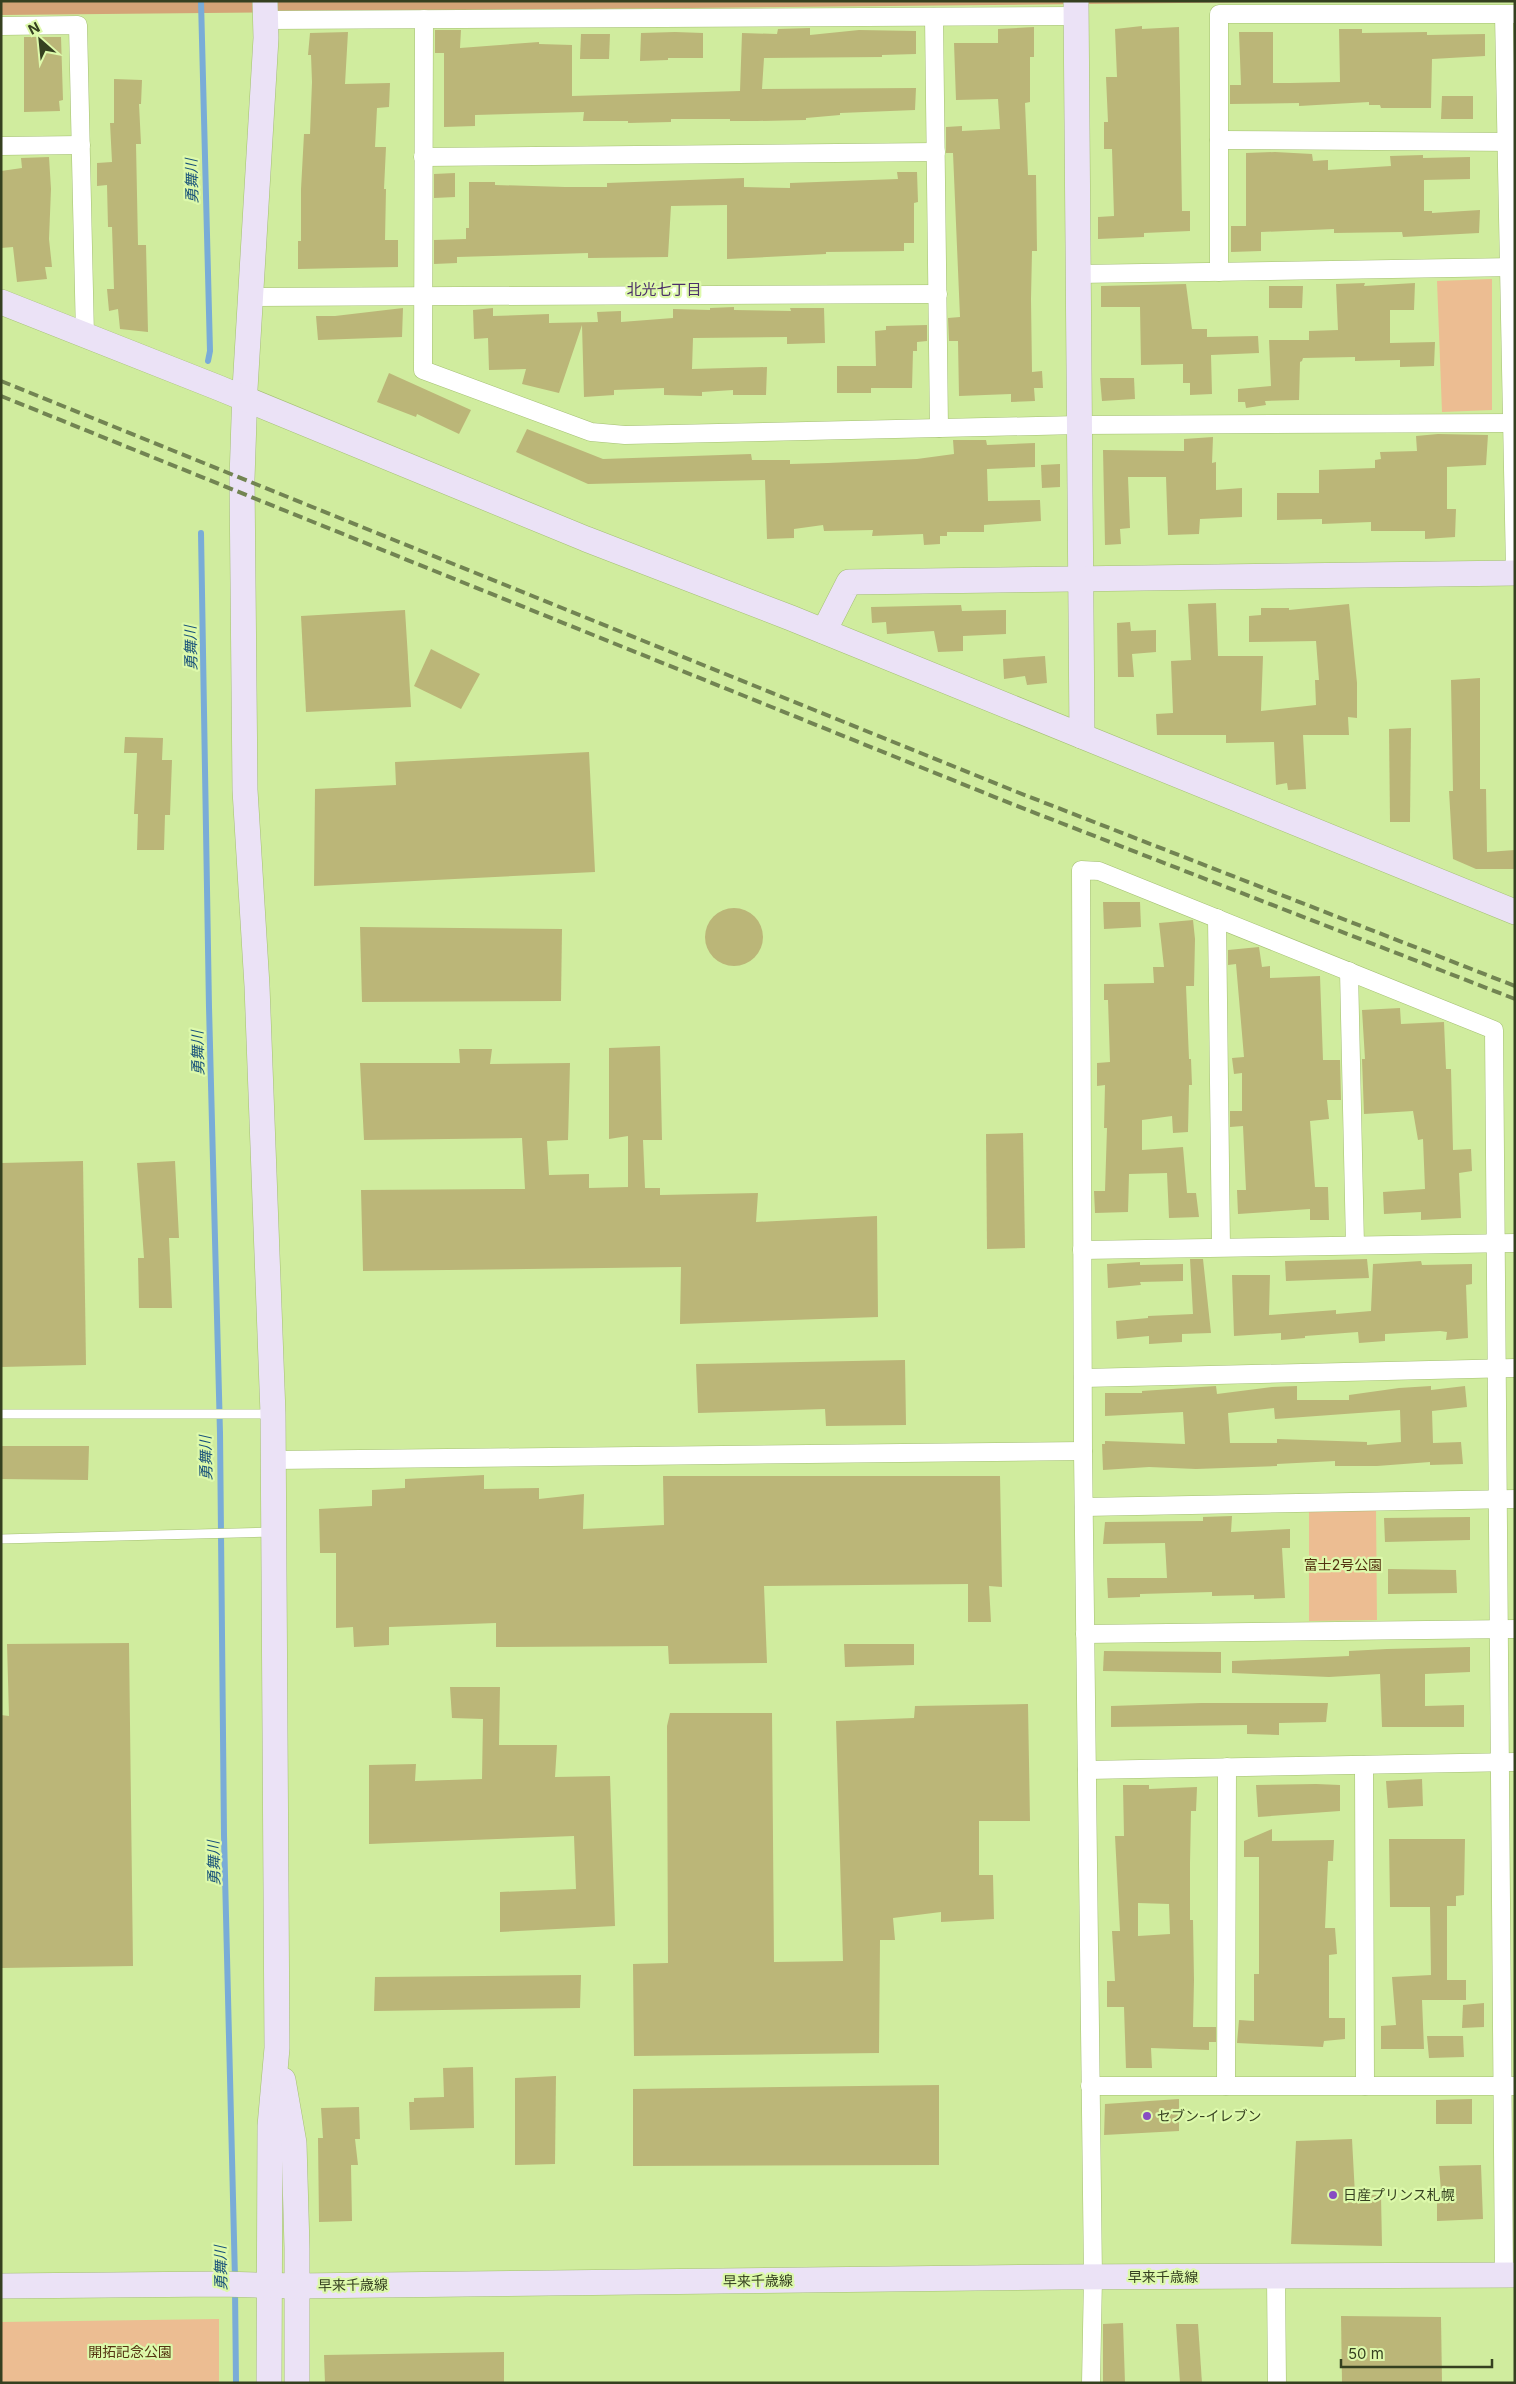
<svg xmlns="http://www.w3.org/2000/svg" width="1516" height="2384" viewBox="0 0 1516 2384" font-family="Inter,'Noto Sans JP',sans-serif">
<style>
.green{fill:#ecbd92}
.forest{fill:#d3a477}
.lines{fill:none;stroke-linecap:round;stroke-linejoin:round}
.stream{stroke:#79acd7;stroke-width:6}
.building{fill:#bbb678;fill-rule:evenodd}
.lane-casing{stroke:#a4bf73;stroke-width:10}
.street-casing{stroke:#a4bf73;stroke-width:19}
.secondary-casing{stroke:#a4bf73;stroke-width:26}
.lane{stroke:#fff;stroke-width:9}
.street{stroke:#fff;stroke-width:18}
.secondary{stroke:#ebe2f6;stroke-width:25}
.rail{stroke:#728452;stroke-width:4;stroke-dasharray:10 5;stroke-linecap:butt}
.poi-dot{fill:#884cc2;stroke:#ddf9ab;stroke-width:2}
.labels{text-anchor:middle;stroke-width:4.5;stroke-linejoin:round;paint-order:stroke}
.park-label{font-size:14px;fill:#543310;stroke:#ddf9ab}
.poi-label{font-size:14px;fill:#354020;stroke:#ddf9ab;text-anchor:start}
.street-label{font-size:14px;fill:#354020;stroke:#ddf9ab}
.water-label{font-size:15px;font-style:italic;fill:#165079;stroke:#ddf9ab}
.neighbourhood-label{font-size:15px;fill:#4c306a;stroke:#ddf9ab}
</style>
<rect width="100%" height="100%" fill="#d0ec9e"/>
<g class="green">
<path d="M1492,279V410L1442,412L1437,281Z"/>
<path d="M1376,1509L1377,1620L1309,1621V1510Z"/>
<path d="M219,2319V2383H1V2322Z"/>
</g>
<path class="forest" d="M1,1H1374L1,15Z"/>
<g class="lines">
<g class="stream">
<path d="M201,1L210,351L208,361"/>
<path d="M201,533L209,1007L220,1433L224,1835L235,2279"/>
<path d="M235,2289L236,2383"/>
</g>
</g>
<g class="building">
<path d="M1142,26V29L1179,27L1182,211H1190V231L1144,233V237L1098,239V217L1114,216L1112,149H1104V122H1108L1106,77H1117L1115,29Z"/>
<path d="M1034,27V57H1030V102L1025,103L1028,175H1036L1037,251H1032L1031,299L1032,372L1042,371L1043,388H1034L1035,401L1011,402V394L959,396L958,341H949L948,318L960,317L953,153H946V127L962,126V131L1000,129L998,99L956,100L954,43H998V29Z"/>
<path d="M810,28V35L859,30L916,31V54L882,55V57L764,58L762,89L916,88L915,110L840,113V115L806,118V120L757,121H730V119H671V122L628,123V121H583L584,112L475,115V126L444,127V53H435V30H461L460,48L539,42V44L572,45V96L740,91L742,33L777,34L778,29Z"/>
<path d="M1339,29H1362V33L1427,32V35L1485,34V56L1432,59L1431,108H1381L1380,105H1369V102L1299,106V103L1230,104V85H1241L1239,32H1273V83H1290L1340,82Z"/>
<path d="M348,32L345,84L390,83L389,107L377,108L375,147H386L384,189H386L385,240H398V267L298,269V241H301V189L304,134H310L312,82L311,55H308L310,33Z"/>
<path d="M675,32L703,33V58H668V60L640,61L641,33Z"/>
<path d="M581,34H610L609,59H580Z"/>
<path d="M24,37H61L63,100L59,101L60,111L24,112Z"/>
<path d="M114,79L142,80L141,104H139L141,144H136L138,245H146L148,332L120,329L118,309L109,311L107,289H114L112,227H108L107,185L97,186V163L112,162L110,123H114Z"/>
<path d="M1442,96H1473V119H1441Z"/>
<path d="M1275,152L1312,154L1313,161L1328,160V170L1391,166L1390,156L1423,155V158L1470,157V179L1424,180V211H1432V213L1480,210L1479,233L1403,237L1402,232L1334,233V229L1261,232V251L1231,252V226H1246V153Z"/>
<path d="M49,157L51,189L49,239L52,267H45L47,279L17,282L13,247L1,248V171L22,168L21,158Z"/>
<path d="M897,172H917L918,202L914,203V243H904V251L826,252V254L727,259V205L671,206L668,257L588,258V253L457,257V263L434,264V240L466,239V228H469V182H495V185L565,187H607V183L744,178V187L790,188V183L898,179Z"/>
<path d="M455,173V197L434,198V174Z"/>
<path d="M1365,283L1364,286L1415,283L1414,310H1390V343L1435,342L1434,366L1400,367V360L1355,361V357L1303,358L1302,361L1300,362L1299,400L1265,401L1266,405L1246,408L1245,402H1238V389L1271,386L1269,340H1309V331L1338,330L1336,284Z"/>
<path d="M1186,284L1192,329H1207V337L1258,336L1259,353L1211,355L1212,394L1190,395V383H1183V364L1141,365L1140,307H1101V286Z"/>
<path d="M1269,286H1303L1302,308H1269Z"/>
<path d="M734,307V310L791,311L790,308H824L825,343L787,344V337L693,338L692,369L767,367L766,395H733V390L702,392V396L664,395V388L614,390V395L584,397L582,325L559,393L522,384L526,369L489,370L488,338L474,339L473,310L493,308V316L549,314V323L598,322L597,312L621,311V322L673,318V309L710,310V308Z"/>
<path d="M403,308L402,337L318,340L316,316H335Z"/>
<path d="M927,325V341L917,342V351H913L912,388H871V393H837V366H876L875,331L886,330V326Z"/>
<path d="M389,373L471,410L459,434L417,414L416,417L377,402Z"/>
<path d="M1100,378H1134L1135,399L1102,401Z"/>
<path d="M527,429L603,459L751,454L752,460H790V464L828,463L917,459L954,454L953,440H986L987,445L1035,443V467L987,469L988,501L1040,500L1041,521L984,525V532H947V536H940V544L924,545L923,534L872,536L873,530L824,531L823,525L794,529V538L767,539L765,480L588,484L516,452Z"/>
<path d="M1438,434L1488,435L1486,465L1447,467V509H1456L1455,537L1425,539V531H1371V522L1322,524V519L1277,520V493H1319V470L1375,468V460L1381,459L1380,452L1417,451L1416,436Z"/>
<path d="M1213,437L1212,463L1216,462V490L1242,488V517L1200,519L1199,534L1168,535L1166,477H1128L1130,528L1120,529L1121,544L1105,545L1103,450L1184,451V439Z"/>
<path d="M1060,464V487L1042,488L1041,465Z"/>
<path d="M1216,603L1218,656H1263L1261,711L1316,705L1315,680H1319L1316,641L1249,642V616L1261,615V608H1289V610L1349,604L1357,683V718L1348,717L1349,735H1303L1306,789L1288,790L1287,783L1276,785L1274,742L1226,743V735H1157L1156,714L1173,713L1171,661L1191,660L1188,604Z"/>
<path d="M961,605L962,611L1006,610V634L963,636V651L938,652L934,631L887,634L886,622L872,623L871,607Z"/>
<path d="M405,610L411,707L306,712L301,616Z"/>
<path d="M1130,622L1131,631L1156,630V652L1132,654L1134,677H1118L1117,623Z"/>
<path d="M431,649L480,674L461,709L414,686Z"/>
<path d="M1045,656L1047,683L1027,685L1025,676L1004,679L1003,659Z"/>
<path d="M1480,678V789H1486L1487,852L1515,850V869H1476L1453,859L1449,791H1453L1451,680Z"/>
<path d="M1411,728L1410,822H1390L1389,729Z"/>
<path d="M125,737L163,738L162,760H172L170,815H165L164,850H137L138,814H134L137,753H124Z"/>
<path d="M589,752L595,872L314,886L315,789L396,785L395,762Z"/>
<path d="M1103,902H1140L1141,927L1104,929Z"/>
<circle cx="734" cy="937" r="29"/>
<path d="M1193,920L1195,939L1194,986H1186L1189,1059H1191L1192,1085H1189L1188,1132L1173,1133L1172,1116L1142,1120V1150L1183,1147L1187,1193H1196L1199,1217L1169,1218L1167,1173L1129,1174L1128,1212L1095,1213L1094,1191H1105L1107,1128H1104L1105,1085L1097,1086V1063L1110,1062L1108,1000H1104V984L1154,983L1153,967H1164L1159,923Z"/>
<path d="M360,927L562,929L561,1001L362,1002Z"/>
<path d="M1259,947L1262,967L1270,966V978L1320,976L1323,1060H1340L1341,1100H1327L1329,1119L1310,1121L1315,1187H1328L1329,1220H1310V1209L1238,1214L1237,1190H1246L1243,1126L1230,1127V1111H1242V1073L1234,1074L1232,1058L1244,1057L1236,964L1228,965V950Z"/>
<path d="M1400,1008L1401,1024L1444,1022L1446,1069H1451L1453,1150L1471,1149L1472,1171L1459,1173L1461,1218L1421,1220V1212L1384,1214L1383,1192L1425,1189L1423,1139L1418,1140L1413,1111L1364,1114L1362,1059H1365L1362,1010Z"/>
<path d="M660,1046L662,1140H643L645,1188H660V1195L758,1193L756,1222L877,1216L878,1317L680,1324L681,1267L363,1271L361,1190L525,1189L522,1138L364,1140L360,1063H460L459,1049H492L490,1064L570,1063L568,1140L547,1141L549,1175L589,1174V1188L628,1187V1136L609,1139V1048Z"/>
<path d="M1023,1133L1025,1248L987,1249L986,1134Z"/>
<path d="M83,1161L86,1365L1,1367V1163Z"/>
<path d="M175,1161L179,1238H169L172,1308H139L138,1258H144L137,1163Z"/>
<path d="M1190,1259H1203L1211,1333L1182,1334V1342L1149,1344V1336L1117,1339L1116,1321L1148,1318V1316L1193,1314Z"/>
<path d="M1367,1259L1369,1278L1286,1281L1285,1261Z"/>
<path d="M1421,1261L1422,1265L1472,1264V1284L1466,1285L1468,1338L1446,1340L1447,1332L1440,1331L1385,1334V1341L1359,1343L1358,1332L1305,1336V1338L1281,1340V1333L1234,1336L1232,1275H1270L1269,1315L1336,1310V1314L1371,1311L1373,1264Z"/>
<path d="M1140,1262V1265L1183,1264V1281L1140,1282L1141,1285L1108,1288L1107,1264Z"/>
<path d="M905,1360L906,1425L826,1426L825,1409L698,1413L696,1364Z"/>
<path d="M1216,1386L1217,1394L1272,1387L1297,1386V1400H1349V1395L1399,1388L1431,1386V1390L1465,1386L1467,1407L1432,1411L1433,1443L1461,1442L1463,1464L1430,1465V1462L1377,1466H1335V1461L1277,1464V1466L1196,1469L1149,1467L1103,1470L1102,1444H1105V1441L1185,1444L1183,1412L1105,1416V1393H1142V1391ZM1274,1408L1275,1419L1400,1410L1401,1442L1367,1445V1442L1277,1439V1443H1230L1228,1413Z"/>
<path d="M1,1446H89L88,1480L1,1479Z"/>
<path d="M484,1475V1489L539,1488V1499L584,1494L583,1529L664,1525L663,1476H1000L1002,1587L989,1586L991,1622H968V1584L764,1586L767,1663L669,1664L668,1646L496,1647V1623L389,1627V1645L354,1647L353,1627L336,1628V1553H320L319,1509L372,1506V1490L405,1488V1479Z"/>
<path d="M1232,1516L1231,1532L1290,1529V1548H1282L1285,1598L1254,1599V1595L1212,1596V1592L1140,1594V1597L1108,1598L1107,1578H1167L1165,1543L1103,1544L1105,1522L1203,1521V1517Z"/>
<path d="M1470,1517V1540L1385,1542L1384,1518Z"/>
<path d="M1388,1569L1456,1570L1457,1593L1388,1594Z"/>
<path d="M129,1643L133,1966L1,1968V1715L9,1716L7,1644Z"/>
<path d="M844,1644H914V1665L845,1667Z"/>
<path d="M1470,1647V1672L1425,1674V1706L1464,1705V1727H1382L1380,1674L1329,1677L1232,1673V1661L1349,1656V1651L1387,1649Z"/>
<path d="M1104,1651L1221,1652V1673L1103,1671Z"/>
<path d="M450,1687H500L499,1745H557L555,1777L610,1776L615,1926L500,1932V1892L576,1889L574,1836L369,1844V1765L416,1764L415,1781L482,1779L483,1719L452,1718Z"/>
<path d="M1201,1703H1328L1326,1722L1279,1723V1735L1247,1734V1725L1111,1727V1706Z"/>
<path d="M1028,1704L1030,1821H979V1875H993L994,1919L941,1922V1912L893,1918L895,1940H880L879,2053L634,2056L633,1964L668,1963L667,1726L670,1713H772L774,1962L843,1961L836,1721L914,1718L915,1706Z"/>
<path d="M1422,1779L1423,1806L1388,1808L1386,1781Z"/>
<path d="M1316,1784L1340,1785V1811L1258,1817L1256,1785Z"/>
<path d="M1123,1785H1149V1789L1197,1787L1196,1811H1191L1190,1863V1920H1193L1194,1980L1193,2027H1216V2042H1209V2050L1151,2048L1152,2068H1126L1124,2007H1107V1981H1115L1112,1931H1120L1115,1836H1124ZM1138,1903L1169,1904L1170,1934L1138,1936Z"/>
<path d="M1272,1829V1841L1334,1840L1333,1861H1328L1325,1928H1335L1337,1954L1329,1955V2018H1345V2039L1324,2041L1323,2047L1237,2043L1239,2020L1254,2021V1974H1259V1857H1244V1841Z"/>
<path d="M1389,1839H1465L1464,1895L1456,1896V1906H1447V1980H1466V2000H1422L1424,2049H1381V2026L1396,2025L1392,1977L1431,1975L1430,1907H1390Z"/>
<path d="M581,1975L580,2008L374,2011L375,1977Z"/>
<path d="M1484,2003V2027L1462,2028L1463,2005Z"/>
<path d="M1427,2036H1463L1464,2057L1429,2058Z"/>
<path d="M473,2067L474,2128L410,2130L409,2102H414V2098L444,2097L443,2068Z"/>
<path d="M556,2076L555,2164L515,2165V2078Z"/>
<path d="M939,2085V2165L633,2166V2089Z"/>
<path d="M1179,2099V2131L1104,2135L1105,2104Z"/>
<path d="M1472,2099V2124H1436V2100Z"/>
<path d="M359,2107L360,2139H355L358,2165H351L352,2221L319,2222L318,2138H323L321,2108Z"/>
<path d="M1352,2139L1355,2195H1381L1382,2246L1291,2244L1296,2141Z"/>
<path d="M1481,2165L1483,2219L1437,2221V2203H1442L1439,2166Z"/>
<path d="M1341,2316L1441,2317L1442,2383H1342Z"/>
<path d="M1123,2323L1125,2383H1103V2324Z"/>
<path d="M1176,2324H1198L1202,2383H1180Z"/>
<path d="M504,2352V2383H325L324,2355Z"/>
</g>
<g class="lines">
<defs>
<g id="lane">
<path d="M1,1414H273"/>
<path d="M1,1539L271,1532"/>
</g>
<g id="street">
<path d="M1504,15L1515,569"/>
<path d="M934,17L939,428"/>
<path d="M424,19L423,370L591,432L625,435L1079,425L1515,423"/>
<path d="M266,20L1076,16"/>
<path d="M1,26L78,25L85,336"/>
<path d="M1219,140L1515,142"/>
<path d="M1,146L81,145"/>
<path d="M423,157L936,152"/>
<path d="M1219,272V14H1514"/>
<path d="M1078,274L1515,267"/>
<path d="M251,297L938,294"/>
<path d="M1217,918L1221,1247"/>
<path d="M1349,971L1355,1245"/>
<path d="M1082,1250L1515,1243"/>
<path d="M1083,1378L1515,1368"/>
<path d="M274,1460L1083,1451"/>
<path d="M1084,1507L1515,1499"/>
<path d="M1085,1634L1515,1629"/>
<path d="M1364,1765L1365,2086"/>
<path d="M1087,1770L1515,1762"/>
<path d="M1090,2086H1515"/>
<path d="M1226,2086L1227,1767"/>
<path d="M1276,2277L1277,2383"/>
<path d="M1091,2383L1093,2277L1083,1451L1081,870L1099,871L1494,1030L1504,2275"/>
</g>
<g id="secondary">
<path d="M265,1L266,38L245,389L242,479L245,790L257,986L273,1414L277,2048L270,2126L269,2383"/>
<path d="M1076,1L1082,736"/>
<path d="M1,302L219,388L586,539L791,618L1515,912"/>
<path d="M824,631L849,582L1515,573"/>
<path d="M283,2080L294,2143L297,2248V2383"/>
<path d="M1,2286L221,2284L296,2286L1063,2277L1515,2275"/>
</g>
</defs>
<use href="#lane" class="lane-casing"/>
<use href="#street" class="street-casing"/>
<use href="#secondary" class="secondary-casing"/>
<use href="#lane" class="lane"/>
<use href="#street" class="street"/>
<use href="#secondary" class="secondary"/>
<g class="rail">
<path d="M1,381L1017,792L1515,986"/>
<path d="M1,396L1012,804L1515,999"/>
</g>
</g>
<g class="poi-dot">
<circle cx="1147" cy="2116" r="5"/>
<circle cx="1333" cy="2195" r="5"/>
</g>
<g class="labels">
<g class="park-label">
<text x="1343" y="1570">富士2号公園</text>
<text x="130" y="2357">開拓記念公園</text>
</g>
<g class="poi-label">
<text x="1157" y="2121">セブン-イレブン</text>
<text x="1343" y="2200">日産プリンス札幌</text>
</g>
<g class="street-label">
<text x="1163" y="2282">早来千歳線</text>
<text transform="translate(758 2281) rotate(-1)" y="5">早来千歳線</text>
<text transform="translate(353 2285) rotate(-1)" y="5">早来千歳線</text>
</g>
<g class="water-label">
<text transform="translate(192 181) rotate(-91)" y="5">勇舞川</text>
<text transform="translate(191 648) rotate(-91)" y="5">勇舞川</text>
<text transform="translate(198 1053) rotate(-91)" y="5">勇舞川</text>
<text transform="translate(206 1458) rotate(-91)" y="5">勇舞川</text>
<text transform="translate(214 1863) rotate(-91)" y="5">勇舞川</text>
<text transform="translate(221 2268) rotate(-91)" y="5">勇舞川</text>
</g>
<g class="neighbourhood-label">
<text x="664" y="295">北光七丁目</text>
</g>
</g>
<rect width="1516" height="2384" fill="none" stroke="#354020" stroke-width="5"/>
<g transform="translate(40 40) rotate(333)" stroke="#ddf9ab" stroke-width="4" paint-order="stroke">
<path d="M0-4L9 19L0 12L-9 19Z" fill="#354020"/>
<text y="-8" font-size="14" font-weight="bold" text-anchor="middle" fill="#354020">N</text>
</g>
<path d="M1341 2359v8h151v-8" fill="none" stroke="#354020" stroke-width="2.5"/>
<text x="1348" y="2359" font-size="15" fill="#354020" stroke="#ddf9ab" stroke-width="4" paint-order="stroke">50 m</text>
</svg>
